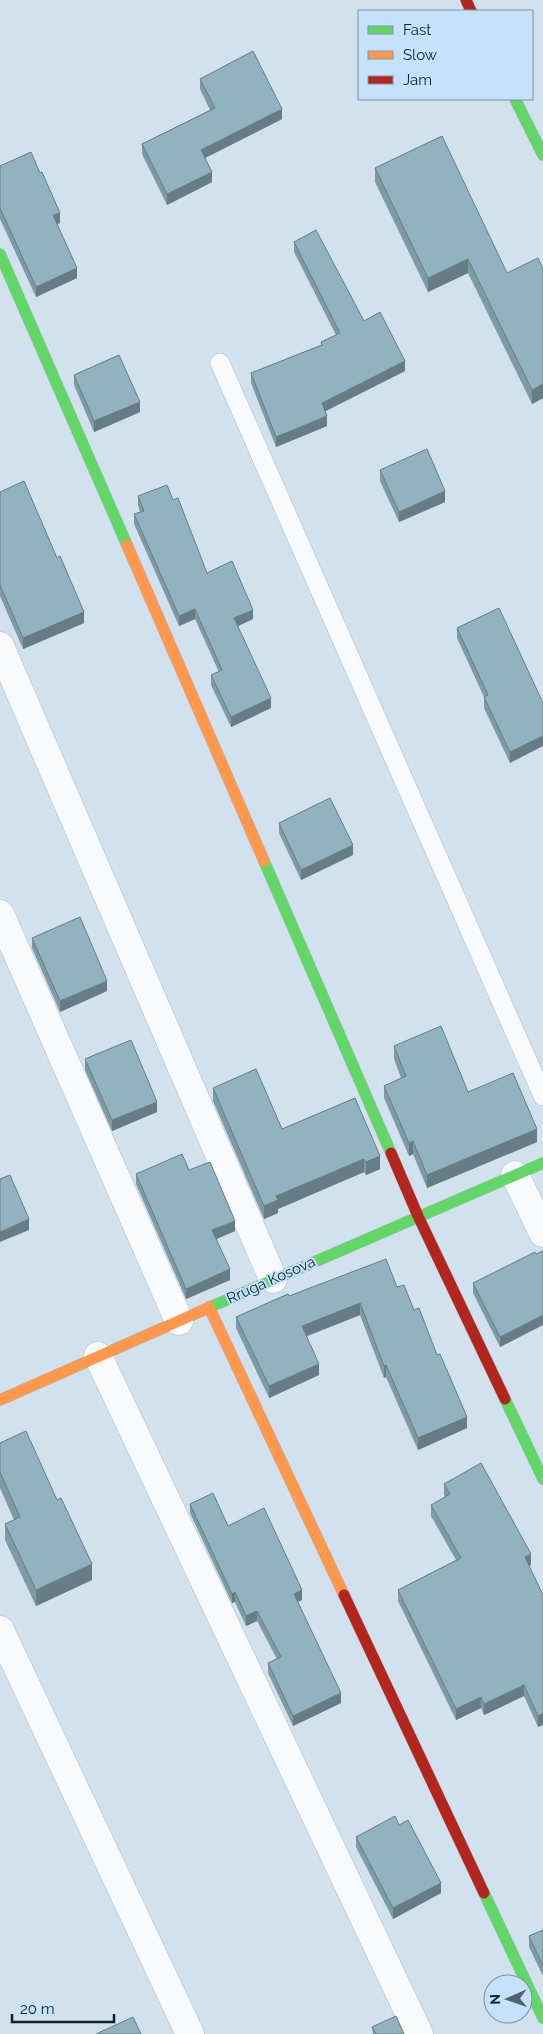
<svg xmlns="http://www.w3.org/2000/svg" width="543" height="2034" viewBox="0 0 543 2034" font-family="Raleway,sans-serif">
<style>
.lines{fill:none;stroke-linecap:round;stroke-linejoin:round}
.lane-casing{stroke:#acbdca;stroke-width:20}
.street-casing{stroke:#acbdca;stroke-width:29}
.fast-casing{stroke:#acbdca;stroke-width:12}
.slow-casing{stroke:#acbdca;stroke-width:12}
.jam-casing{stroke:#acbdca;stroke-width:12}
.lane{stroke:#f8fafc;stroke-width:19}
.street{stroke:#f8fafc;stroke-width:28}
.fast{stroke:#63d668;stroke-width:11}
.slow{stroke:#ff974d;stroke-width:11}
.jam{stroke:#b3261e;stroke-width:11}
.wall{fill:#7d9aa5}
.shaded-wall{fill:#667d86}
.building{fill:#91b3c0;stroke:#667d86}
.labels{text-anchor:middle;stroke-width:4;stroke-linejoin:round;paint-order:stroke}
.street-label{font-size:15px;fill:#0e2130;stroke:#c5e2fa}
</style>
<rect width="100%" height="100%" fill="#d1e1ee"/>
<g class="lines">
<defs>
<path id="lane" d="M220,363L543,1096"/>
<g id="street">
<path d="M0,646L273,1279"/>
<path d="M0,914L179,1321"/>
<path d="M515,1175L543,1233"/>
<path d="M98,1356L419,2034"/>
<path d="M0,1630L190,2034"/>
</g>
<g id="fast">
<path d="M515,99L543,155"/>
<path d="M0,254L127,545"/>
<path d="M264,861L391,1153"/>
<path d="M208,1308L543,1163"/>
<path d="M505,1399L543,1479"/>
<path d="M484,1893L543,2018"/>
</g>
<g id="slow">
<path d="M127,545L264,861"/>
<path d="M209,1307L344,1595"/>
<path d="M0,1400L208,1308"/>
</g>
<g id="jam">
<path d="M466,0L471,11"/>
<path d="M391,1153L418,1216L505,1399"/>
<path d="M344,1595L484,1893"/>
</g>
</defs>
<use href="#lane" class="lane-casing"/>
<use href="#street" class="street-casing"/>
<use href="#fast" class="fast-casing"/>
<use href="#slow" class="slow-casing"/>
<use href="#jam" class="jam-casing"/>
<use href="#lane" class="lane"/>
<use href="#street" class="street"/>
<use href="#fast" class="fast"/>
<use href="#slow" class="slow"/>
<use href="#jam" class="jam"/>
</g>
<g class="wall">
<path d="M200,79L282,119L205,158L212,182L167,205L142,154V144L210,110L200,89Z"/>
<path d="M0,166L60,223L57,224L77,278L36,297L0,219Z"/>
<path d="M375,168L507,273L543,269V398L532,404L468,273L428,292L375,182Z"/>
<path d="M294,242L364,321L405,371L325,411L327,426L276,447L251,383V373L321,345V342L336,335L294,252Z"/>
<path d="M74,375L140,412L94,432L74,385Z"/>
<path d="M380,470L445,502L399,522L380,481Z"/>
<path d="M0,492L84,623L23,649L0,596Z"/>
<path d="M138,496L173,500L207,573L253,619L238,626L271,708L231,727L211,685V675L219,672L195,619L179,626L134,524V514L140,512L138,505Z"/>
<path d="M457,628L543,703L510,763L484,708V697L457,638Z"/>
<path d="M279,823L353,855L301,880L279,833Z"/>
<path d="M32,938L107,991L60,1012L32,948Z"/>
<path d="M394,1046L468,1092L537,1142L427,1188L413,1154L409,1156L384,1098V1086L401,1078L394,1059Z"/>
<path d="M85,1059L157,1112L112,1131L85,1070Z"/>
<path d="M213,1088L282,1129L355,1098L380,1169L366,1175L364,1172L278,1209V1213L264,1219L213,1101Z"/>
<path d="M189,1170L235,1231L216,1239L230,1280L186,1299L136,1184V1174Z"/>
<path d="M536,1254L500,1347L473,1293V1283Z"/>
<path d="M397,1287L414,1310L467,1428L418,1450L386,1377L384,1378L360,1315L307,1336L319,1375L269,1398L236,1328V1317L289,1296Z"/>
<path d="M0,1443L92,1580L36,1606L5,1540V1524L14,1520L0,1488Z"/>
<path d="M444,1484L531,1565L529,1566L543,1595V1725L538,1727L524,1696L484,1715L481,1708L456,1720L398,1601V1590L456,1560L431,1516V1505L445,1497L444,1495Z"/>
<path d="M190,1504L228,1526L302,1600L298,1602L341,1703L293,1726L268,1673V1663L277,1659L257,1621L246,1626L235,1602L232,1603L190,1513Z"/>
<path d="M399,1825L441,1893L393,1919L356,1847V1837Z"/>
<path d="M543,1930V1976L529,1947V1936Z"/>
<path d="M372,2027L404,2034H373Z"/>
</g>
<g class="shaded-wall">
<path d="M282,109V119L201,160V150Z"/>
<path d="M212,172V182L167,205V194Z"/>
<path d="M60,213V223L53,226V215Z"/>
<path d="M468,259V273L428,292V278Z"/>
<path d="M77,268V278L36,297V287Z"/>
<path d="M405,361V371L322,413V403Z"/>
<path d="M543,384V398L532,404V390Z"/>
<path d="M140,402V412L94,432V421Z"/>
<path d="M327,416V426L276,447V437Z"/>
<path d="M445,491V502L399,522V512Z"/>
<path d="M195,609V619L179,626V616Z"/>
<path d="M253,610V619L234,628V618Z"/>
<path d="M84,612V623L23,649V638Z"/>
<path d="M271,698V708L231,727V717Z"/>
<path d="M543,736V746L510,763V752Z"/>
<path d="M353,845V855L301,880V870Z"/>
<path d="M107,981V991L60,1012V1001Z"/>
<path d="M157,1102V1112L112,1131V1120Z"/>
<path d="M537,1129V1142L427,1188V1175Z"/>
<path d="M413,1141V1154L409,1156V1143Z"/>
<path d="M380,1156V1169L366,1175V1162Z"/>
<path d="M364,1159V1172L278,1209V1213L264,1219V1206L276,1196Z"/>
<path d="M29,1219V1230L0,1242V1232Z"/>
<path d="M235,1221V1231L212,1241V1230Z"/>
<path d="M230,1269V1280L186,1299V1289Z"/>
<path d="M360,1303V1315L302,1338V1326Z"/>
<path d="M543,1315V1325L500,1347V1337Z"/>
<path d="M319,1364V1375L269,1398V1386Z"/>
<path d="M386,1365V1377L384,1378V1366Z"/>
<path d="M467,1417V1428L418,1450V1438Z"/>
<path d="M531,1554V1565L525,1568V1557Z"/>
<path d="M92,1564V1580L36,1606V1590Z"/>
<path d="M302,1590V1600L294,1603V1594Z"/>
<path d="M235,1592V1602L232,1603V1594Z"/>
<path d="M257,1611V1621L246,1626V1616Z"/>
<path d="M524,1685V1696L484,1715V1704Z"/>
<path d="M341,1693V1703L293,1726V1716Z"/>
<path d="M481,1697V1708L456,1720V1709Z"/>
<path d="M543,1713V1725L538,1727V1716Z"/>
<path d="M441,1883V1893L393,1919V1908Z"/>
</g>
<g class="building">
<path d="M253,51L282,109L201,150L212,172L167,194L142,144L215,108L200,79Z"/>
<path d="M442,136L507,273L538,258L543,269V384L532,390L468,259L428,278L375,168Z"/>
<path d="M31,152L40,173L42,172L60,213L53,215L77,268L36,287L0,208V166Z"/>
<path d="M316,230L364,321L380,312L405,361L322,403L327,416L276,437L251,373L322,345L321,342L340,333L294,242Z"/>
<path d="M119,355L140,402L94,421L74,375Z"/>
<path d="M427,449L445,491L399,512L380,470Z"/>
<path d="M24,481L57,558L60,556L84,612L23,638L0,585V492Z"/>
<path d="M167,485L173,500L178,498L207,573L232,561L253,610L234,618L271,698L231,717L211,675L222,670L195,609L179,616L134,514L144,511L138,496Z"/>
<path d="M499,608L543,703V736L510,752L484,697L488,695L457,628Z"/>
<path d="M330,798L353,845L301,870L279,823Z"/>
<path d="M80,917L107,981L60,1001L32,938Z"/>
<path d="M441,1026L468,1092L513,1073L537,1129L427,1175L413,1141L409,1143L384,1086L406,1076L394,1046Z"/>
<path d="M131,1040L157,1102L112,1120L85,1059Z"/>
<path d="M256,1069L282,1129L355,1098L380,1156L366,1162L364,1159L276,1196L278,1200L264,1206L213,1088Z"/>
<path d="M182,1154L189,1170L210,1162L235,1221L212,1230L230,1269L186,1289L136,1174Z"/>
<path d="M10,1175L29,1219L0,1232V1179Z"/>
<path d="M543,1251V1315L500,1337L473,1283L535,1252L536,1254Z"/>
<path d="M386,1259L397,1287L404,1285L414,1310L419,1308L437,1355L440,1354L467,1417L418,1438L386,1365L384,1366L360,1303L302,1326L319,1364L269,1386L236,1317L288,1294L289,1296Z"/>
<path d="M26,1431L57,1500L61,1498L92,1564L36,1590L5,1524L20,1517L0,1472V1443Z"/>
<path d="M481,1463L531,1554L525,1557L543,1595V1713L538,1716L524,1685L484,1704L481,1697L456,1709L398,1590L461,1558L431,1505L450,1494L444,1484Z"/>
<path d="M213,1493L228,1526L264,1508L302,1590L294,1594L341,1693L293,1716L268,1663L281,1657L257,1611L246,1616L235,1592L232,1594L190,1504Z"/>
<path d="M395,1816L399,1825L408,1820L441,1883L393,1908L356,1837Z"/>
<path d="M543,1930V1966L529,1936Z"/>
<path d="M396,2016L404,2034H376L372,2027Z"/>
<path d="M133,2017L141,2034H96Z"/>
</g>
<g class="labels">
<g class="street-label">
<text transform="translate(271 1280) rotate(-24)" y="5">Rruga Kosova</text>
</g>
</g>
<rect x="358" y="10" width="175" height="90" fill="#c5e2fa" stroke="#7c95a9"/>
<rect x="368" y="26" width="25" height="8" fill="#63d668" stroke="#7c95a9"/>
<text x="403" y="35" font-size="15" fill="#0e2130">Fast</text>
<rect x="368" y="51" width="25" height="8" fill="#ff974d" stroke="#7c95a9"/>
<text x="403" y="60" font-size="15" fill="#0e2130">Slow</text>
<rect x="368" y="76" width="25" height="8" fill="#b3261e" stroke="#7c95a9"/>
<text x="403" y="85" font-size="15" fill="#0e2130">Jam</text>
<g transform="translate(508 1999) rotate(268)"><circle r="24" fill="#c5e2fa" stroke="#7c95a9"/>
<path d="M0-4L9 19L0 12L-9 19Z" fill="#526472"/>
<text y="-8" font-size="14" font-weight="bold" text-anchor="middle" fill="#0e2130">N</text>
</g>
<path d="M12 2014v8h102v-8" fill="none" stroke="#0e2130" stroke-width="2.5"/>
<text x="20" y="2014" font-size="15" fill="#0e2130" stroke="#c5e2fa" stroke-width="4" paint-order="stroke">20 m</text>
</svg>
